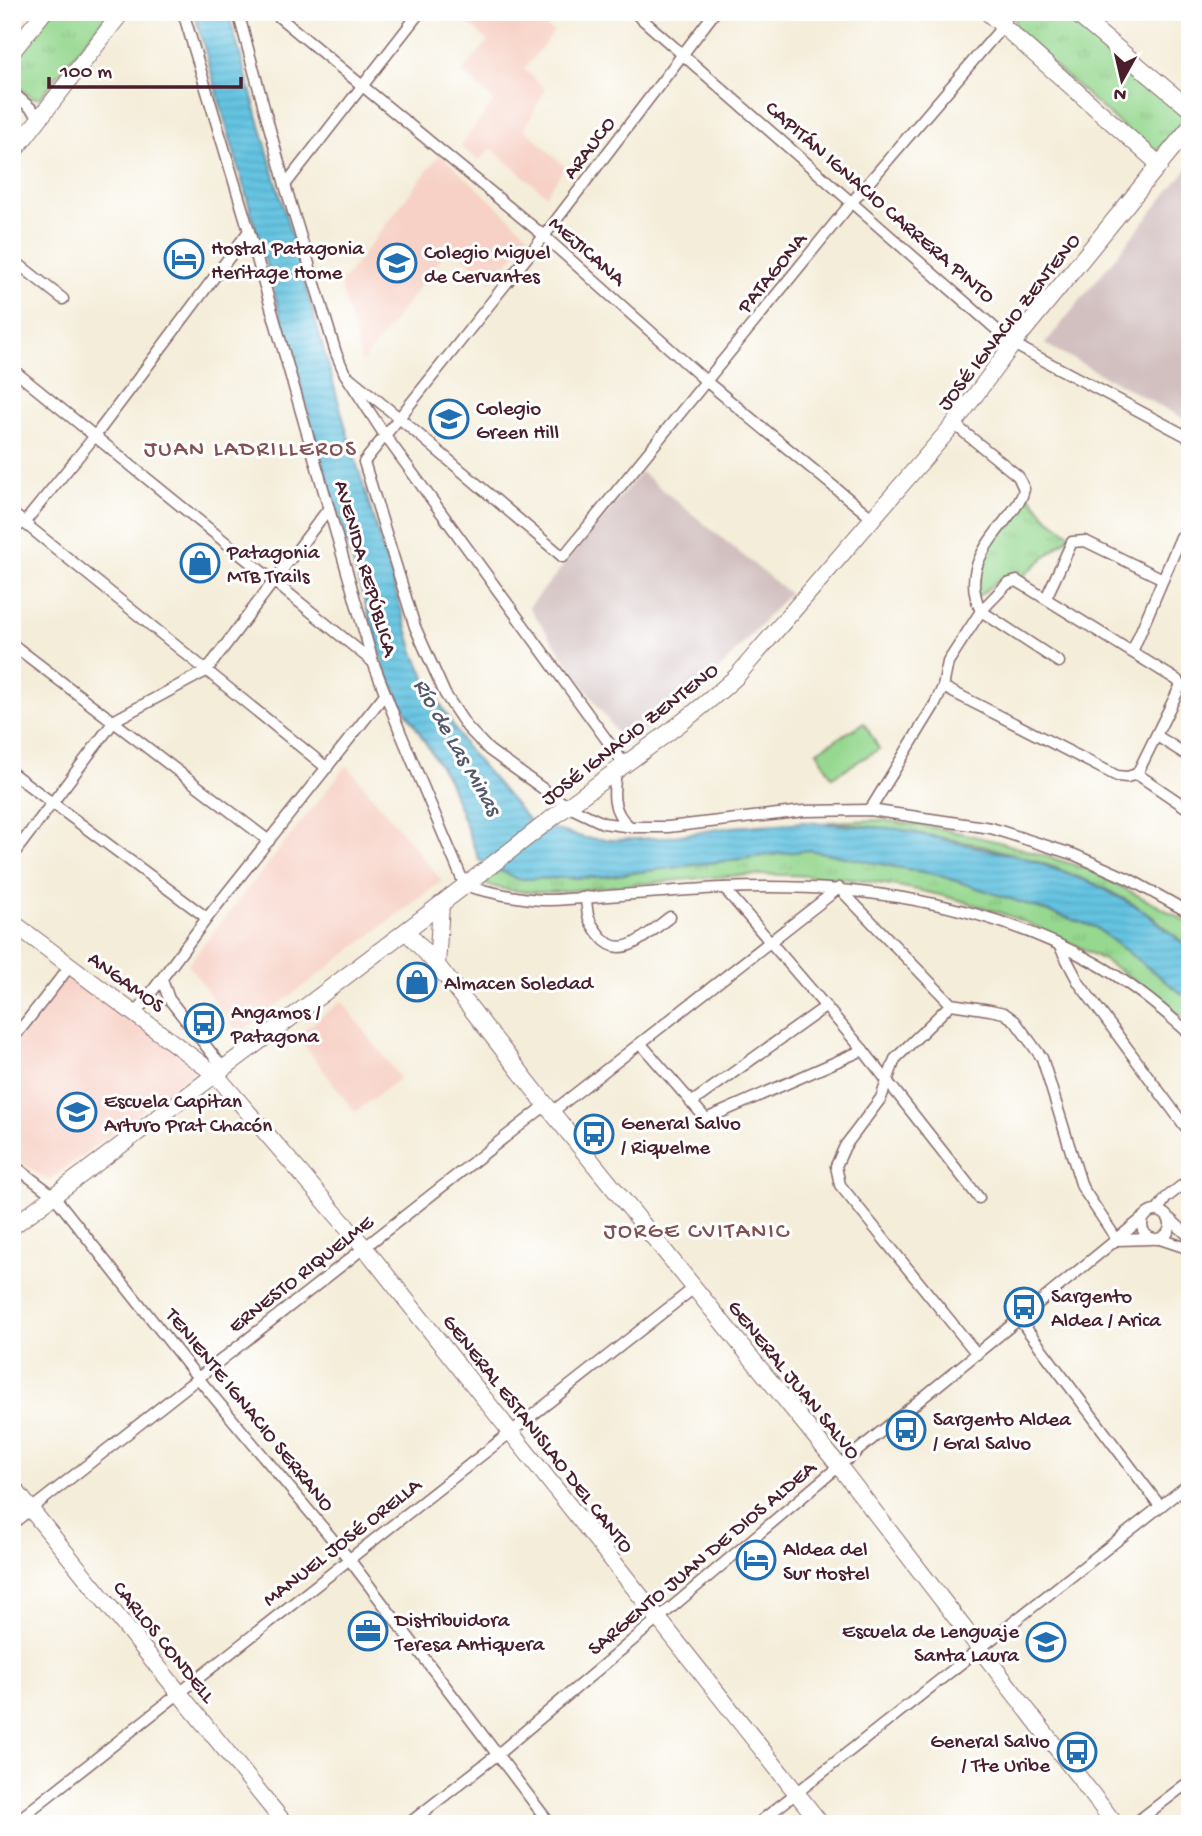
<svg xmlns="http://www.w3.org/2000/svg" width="1202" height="1836" viewBox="0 0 1202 1836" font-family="'Gochi Hand',sans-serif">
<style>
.built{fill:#f7d1c6}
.industrial{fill:#d2bfbf}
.park{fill:url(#park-tufts);stroke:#707c5e;stroke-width:2}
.garden{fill:#96d890;stroke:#707c5e;stroke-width:2}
.water{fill:url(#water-rules);stroke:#567186;stroke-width:2}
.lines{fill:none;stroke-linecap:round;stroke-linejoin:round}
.street-casing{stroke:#866768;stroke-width:13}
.secondary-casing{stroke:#866768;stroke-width:18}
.street{stroke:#fff;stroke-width:10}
.secondary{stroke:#fff;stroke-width:16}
.labels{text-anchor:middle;stroke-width:6;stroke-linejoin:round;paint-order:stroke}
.street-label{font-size:21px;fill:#4a1f2b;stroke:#fff}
.poi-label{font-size:21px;fill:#4a1f2b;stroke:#fff;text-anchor:start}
.neighbourhood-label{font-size:23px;letter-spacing:2px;fill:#835153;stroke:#fff}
.water-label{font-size:23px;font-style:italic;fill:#53586b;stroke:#fff}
</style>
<defs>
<pattern id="park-tufts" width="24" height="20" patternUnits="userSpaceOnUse" patternTransform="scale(1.75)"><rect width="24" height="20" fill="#96d890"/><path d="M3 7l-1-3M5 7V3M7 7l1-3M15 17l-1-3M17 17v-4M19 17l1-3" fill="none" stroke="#83b97c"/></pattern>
<pattern id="water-rules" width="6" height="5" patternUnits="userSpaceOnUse" patternTransform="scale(1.75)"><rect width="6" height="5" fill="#63c3e1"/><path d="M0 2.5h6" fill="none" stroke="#57a7c1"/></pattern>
</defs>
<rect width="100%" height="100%" fill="#fff"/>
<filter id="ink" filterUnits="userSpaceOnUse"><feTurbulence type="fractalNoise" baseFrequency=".0143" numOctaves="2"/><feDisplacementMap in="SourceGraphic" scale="14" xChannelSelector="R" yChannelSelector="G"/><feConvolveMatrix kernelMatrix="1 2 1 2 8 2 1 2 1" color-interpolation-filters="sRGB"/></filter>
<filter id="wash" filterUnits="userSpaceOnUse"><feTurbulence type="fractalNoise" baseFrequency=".00686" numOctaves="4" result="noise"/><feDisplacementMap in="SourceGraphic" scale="28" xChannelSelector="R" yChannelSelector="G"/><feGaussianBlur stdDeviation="1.57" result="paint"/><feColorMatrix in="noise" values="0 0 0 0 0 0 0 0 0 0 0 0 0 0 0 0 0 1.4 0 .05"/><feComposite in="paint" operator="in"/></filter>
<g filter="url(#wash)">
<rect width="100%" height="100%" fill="#f4edd9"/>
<g class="built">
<path d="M455,12H540L535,19L554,32L524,69L545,89L525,129L565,167L546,195L491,148L479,161L460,146L494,101L462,72L488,41Z"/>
<path d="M440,154L530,236L492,282L451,245L362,363L340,284Z"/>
<path d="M347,765L442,881L239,1035L188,964Z"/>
<path d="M70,973L200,1067L48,1181L12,1156V1047Z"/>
<path d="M342,1001L400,1078L355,1112L297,1035Z"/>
</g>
<g class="industrial">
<path d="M1190,165V422L1045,344Z"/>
<path d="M641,472L789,593L701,690L625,745L529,607Z"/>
</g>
<g class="park">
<path d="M49,12H109L40,98H32L12,81V58Z"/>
<path d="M1017,12H1061L1182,113L1183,121L1160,149L1150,151L1017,33L1014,18Z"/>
<path d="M1029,495L1047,517L1071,535L1017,581L1001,578L975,599L983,549Z"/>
<path d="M880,820L943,829L999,842L1088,869L1190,923V949C1174,935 1158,919 1140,908C1047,852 934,832 827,822Z"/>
<path d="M809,850L938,875L1095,927L1190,1000V1024C1061,906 873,862 702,878C671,881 639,884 607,887C565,891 522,898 482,883L501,870L518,879L601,877Z"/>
</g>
<path class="garden" d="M864,723L879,749L832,777L817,751Z"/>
<path class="water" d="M194,12H228L347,432L415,655L428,683L465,746L531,823L585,838L613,840L661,838L733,827L806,822L898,829L1025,858L1095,884L1142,910L1190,949V1000L1095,927L938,875L809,850L601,877L517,879L479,860L448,779L401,703L386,672L324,468Z"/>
</g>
<g filter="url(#ink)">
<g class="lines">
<defs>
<g id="street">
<path d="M183,12L249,231L373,662L401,734L465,886C491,892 517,899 543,900C561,900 579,898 596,897C639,894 681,890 723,888C850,882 985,901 1097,964C1131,983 1161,1008 1190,1034"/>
<path d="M238,12L285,185L336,353L345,374L384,434L625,765"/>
<path d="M273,12L544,236L707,382L873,519"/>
<path d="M634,12L1013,344L1190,438"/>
<path d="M715,12L544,236L364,462L415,627L445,694L467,727L489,750L567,806L603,823L632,827H668L804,811L870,810L991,828L1075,855L1129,879L1190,913"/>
<path d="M12,92L41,117"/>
<path d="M285,185L420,12"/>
<path d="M12,259L63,299"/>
<path d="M12,369L373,662"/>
<path d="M345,374L398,417L563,557L852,202L1003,26L1009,12"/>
<path d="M954,424L1018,476L1024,489C1022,500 1015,508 1008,517C985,546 962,573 981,611L1059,662"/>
<path d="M12,513L327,768"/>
<path d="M12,529L24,523L95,436L249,231"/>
<path d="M1046,598L1072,542L1085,541L1163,579"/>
<path d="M12,644L269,841"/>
<path d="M1132,652L1181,537"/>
<path d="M943,687L1117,776L1127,777L1137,774"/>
<path d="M1157,736L1190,757"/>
<path d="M616,772C613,793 611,811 629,826"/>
<path d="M12,773L207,918"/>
<path d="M1137,774L1190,810"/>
<path d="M870,810L935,704L943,687L948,662L981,611L1007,584L1017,581L1177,680L1181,685L1137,774"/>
<path d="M12,856L115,720L206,671L329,508"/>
<path d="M724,888L863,1050L979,1198"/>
<path d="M586,897C587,917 588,921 601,937C623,963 650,931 670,917"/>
<path d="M1059,945L1079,983L1190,1133"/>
<path d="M162,980L169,999L224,1069"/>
<path d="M951,1004L895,1059L881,1098L845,1146L836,1166L840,1185L977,1354"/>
<path d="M136,1013L207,918L385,694"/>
<path d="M12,1040L70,966"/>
<path d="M641,1044L706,1119L863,1050"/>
<path d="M691,1103L825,1007"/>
<path d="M552,1112L839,888L951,1004L990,1010L1004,1013L1015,1021L1042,1058L1082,1187L1117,1240"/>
<path d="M12,1164L54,1196L198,1378L349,1559L550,1824"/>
<circle cx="1156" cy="1225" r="14"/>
<path d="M1157,1211L1166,1198L1190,1179"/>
<path d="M1169,1218L1190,1237"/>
<path d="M1160,1239L1190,1249"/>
<path d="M1117,1240L1150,1239"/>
<path d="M1019,1319L1160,1506"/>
<path d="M12,1524L546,1105"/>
<path d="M13,1824L694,1288"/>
<path d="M408,1824L498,1754L839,1466L1144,1217"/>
<path d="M757,1824L1190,1483"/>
<path d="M1134,1824L1190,1781"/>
</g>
<g id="secondary">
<path d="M987,12L1160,165"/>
<path d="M1074,12L1190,109"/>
<path d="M12,52L44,12"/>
<path d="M12,154L122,12"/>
<path d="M12,922L216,1075L365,1248L821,1824"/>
<path d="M406,931L437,965L546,1105L839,1466L1115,1824"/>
<path d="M437,965L441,905"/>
<path d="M12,1227C191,1092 371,960 547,822C610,773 677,731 736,677L954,424L1013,344L1190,127"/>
<path d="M12,1486L285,1824"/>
</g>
</defs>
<use href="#street" class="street-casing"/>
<use href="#secondary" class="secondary-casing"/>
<use href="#street" class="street"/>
<use href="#secondary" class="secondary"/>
</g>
</g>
<defs>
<symbol id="hotel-ring" viewBox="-11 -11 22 22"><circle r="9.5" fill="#fff" stroke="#1f6fb2" stroke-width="1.5"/><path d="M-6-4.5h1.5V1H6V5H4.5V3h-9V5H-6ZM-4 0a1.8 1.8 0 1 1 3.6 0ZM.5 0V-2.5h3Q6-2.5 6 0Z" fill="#1f6fb2"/></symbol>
<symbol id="school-ring" viewBox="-11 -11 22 22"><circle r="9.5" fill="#fff" stroke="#1f6fb2" stroke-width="1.5"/><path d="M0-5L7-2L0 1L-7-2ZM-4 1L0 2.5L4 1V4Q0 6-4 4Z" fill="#1f6fb2"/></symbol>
<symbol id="shop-ring" viewBox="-11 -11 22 22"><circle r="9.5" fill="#fff" stroke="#1f6fb2" stroke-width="1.5"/><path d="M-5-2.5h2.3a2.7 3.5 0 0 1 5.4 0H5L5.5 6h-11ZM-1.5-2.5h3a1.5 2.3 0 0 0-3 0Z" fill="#1f6fb2"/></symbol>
<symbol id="bus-ring" viewBox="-11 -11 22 22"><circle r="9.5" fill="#fff" stroke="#1f6fb2" stroke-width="1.5"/><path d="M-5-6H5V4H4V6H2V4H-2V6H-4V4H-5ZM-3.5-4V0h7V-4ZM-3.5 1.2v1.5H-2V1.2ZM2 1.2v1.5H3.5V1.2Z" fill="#1f6fb2"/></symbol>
<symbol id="office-ring" viewBox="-11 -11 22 22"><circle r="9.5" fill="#fff" stroke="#1f6fb2" stroke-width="1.5"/><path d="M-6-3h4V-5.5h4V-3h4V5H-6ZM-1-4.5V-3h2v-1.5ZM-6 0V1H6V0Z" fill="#1f6fb2"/></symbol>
</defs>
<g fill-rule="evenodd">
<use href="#hotel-ring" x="162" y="237" width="44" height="44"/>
<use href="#school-ring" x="375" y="241" width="44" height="44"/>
<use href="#school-ring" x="427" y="397" width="44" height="44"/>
<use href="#shop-ring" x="178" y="541" width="44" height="44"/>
<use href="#shop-ring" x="395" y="960" width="44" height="44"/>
<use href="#bus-ring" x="182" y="1001" width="44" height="44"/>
<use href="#school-ring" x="55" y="1090" width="44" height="44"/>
<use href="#bus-ring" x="572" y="1112" width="44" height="44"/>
<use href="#bus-ring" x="1002" y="1285" width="44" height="44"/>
<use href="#bus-ring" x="884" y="1408" width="44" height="44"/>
<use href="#hotel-ring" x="734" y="1538" width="44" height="44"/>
<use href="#office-ring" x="346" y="1609" width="44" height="44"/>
<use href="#school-ring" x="1024" y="1620" width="44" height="44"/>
<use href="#bus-ring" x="1055" y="1730" width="44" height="44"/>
</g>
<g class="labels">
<g class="street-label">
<text transform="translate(588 147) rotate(-53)" y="7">ARAUCO</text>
<text transform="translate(881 201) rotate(41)" y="7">CAPITÁN IGNACIO CARRERA PINTO</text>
<text transform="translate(588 250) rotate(41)" y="7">MEJICANA</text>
<text transform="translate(771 272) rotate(-51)" y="7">PATAGONA</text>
<text transform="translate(1008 321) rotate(-52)" y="7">JOSÉ IGNACIO ZENTENO</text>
<text transform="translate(367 568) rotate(74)" y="7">AVENIDA REPÚBLICA</text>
<text transform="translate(629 733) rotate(-38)" y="7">JOSÉ IGNACIO ZENTENO</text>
<text transform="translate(127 981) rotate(36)" y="7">ANGAMOS</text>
<text transform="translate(300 1273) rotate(-38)" y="7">ERNESTO RIQUELME</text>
<text transform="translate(795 1379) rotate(51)" y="7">GENERAL JUAN SALVO</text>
<text transform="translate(251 1409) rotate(51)" y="7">TENIENTE IGNACIO SERRANO</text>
<text transform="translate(539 1433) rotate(52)" y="7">GENERAL ESTANISLAO DEL CANTO</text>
<text transform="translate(341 1541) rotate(-38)" y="7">MANUEL JOSÉ ORELLA</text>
<text transform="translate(701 1557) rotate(-40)" y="7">SARGENTO JUAN DE DIOS ALDEA</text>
<text transform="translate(165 1641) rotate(51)" y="7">CARLOS CONDELL</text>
</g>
<g class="poi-label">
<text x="211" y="254">Hostal Patagonia<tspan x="211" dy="24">Heritage Home</tspan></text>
<text x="424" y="258">Colegio Miguel<tspan x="424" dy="24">de Cervantes</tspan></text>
<text x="476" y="414">Colegio<tspan x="476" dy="24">Green Hill</tspan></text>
<text x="227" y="558">Patagonia<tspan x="227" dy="24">MTB Trails</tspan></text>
<text x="444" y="989">Almacen Soledad</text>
<text x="231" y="1018">Angamos /<tspan x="231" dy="24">Patagona</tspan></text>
<text x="104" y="1107">Escuela Capitan<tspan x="104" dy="24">Arturo Prat Chacón</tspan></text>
<text x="621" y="1129">General Salvo<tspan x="621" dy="24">/ Riquelme</tspan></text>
<text x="1051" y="1302">Sargento<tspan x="1051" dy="24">Aldea / Arica</tspan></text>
<text x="933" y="1425">Sargento Aldea<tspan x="933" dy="24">/ Gral Salvo</tspan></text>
<text x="783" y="1555">Aldea del<tspan x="783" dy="24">Sur Hostel</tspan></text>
<text x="395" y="1626">Distribuidora<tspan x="395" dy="24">Teresa Antiquera</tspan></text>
<text x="1019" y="1637" text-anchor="end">Escuela de Lenguaje<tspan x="1019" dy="24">Santa Laura</tspan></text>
<text x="1050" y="1747" text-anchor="end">General Salvo<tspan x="1050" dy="24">/ Tte Uribe</tspan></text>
</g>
<g class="neighbourhood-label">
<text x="251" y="455">JUAN LADRILLEROS</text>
<text x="697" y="1237">JORGE CVITANIC</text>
</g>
<g class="water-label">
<text transform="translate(459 746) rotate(60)" y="8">Río de Las Minas</text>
</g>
</g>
<rect width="1202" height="1836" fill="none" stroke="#fff" stroke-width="42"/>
<g transform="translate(1122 80) rotate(188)" stroke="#ffffff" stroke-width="5" paint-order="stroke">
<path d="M0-5L12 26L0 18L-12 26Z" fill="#4a1f2b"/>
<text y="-10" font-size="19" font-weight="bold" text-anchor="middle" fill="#4a1f2b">N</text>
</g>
<path d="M49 77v10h192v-10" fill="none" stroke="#4a1f2b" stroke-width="3.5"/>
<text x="60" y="77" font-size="21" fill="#4a1f2b" stroke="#ffffff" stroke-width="5" paint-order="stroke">100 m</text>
</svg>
